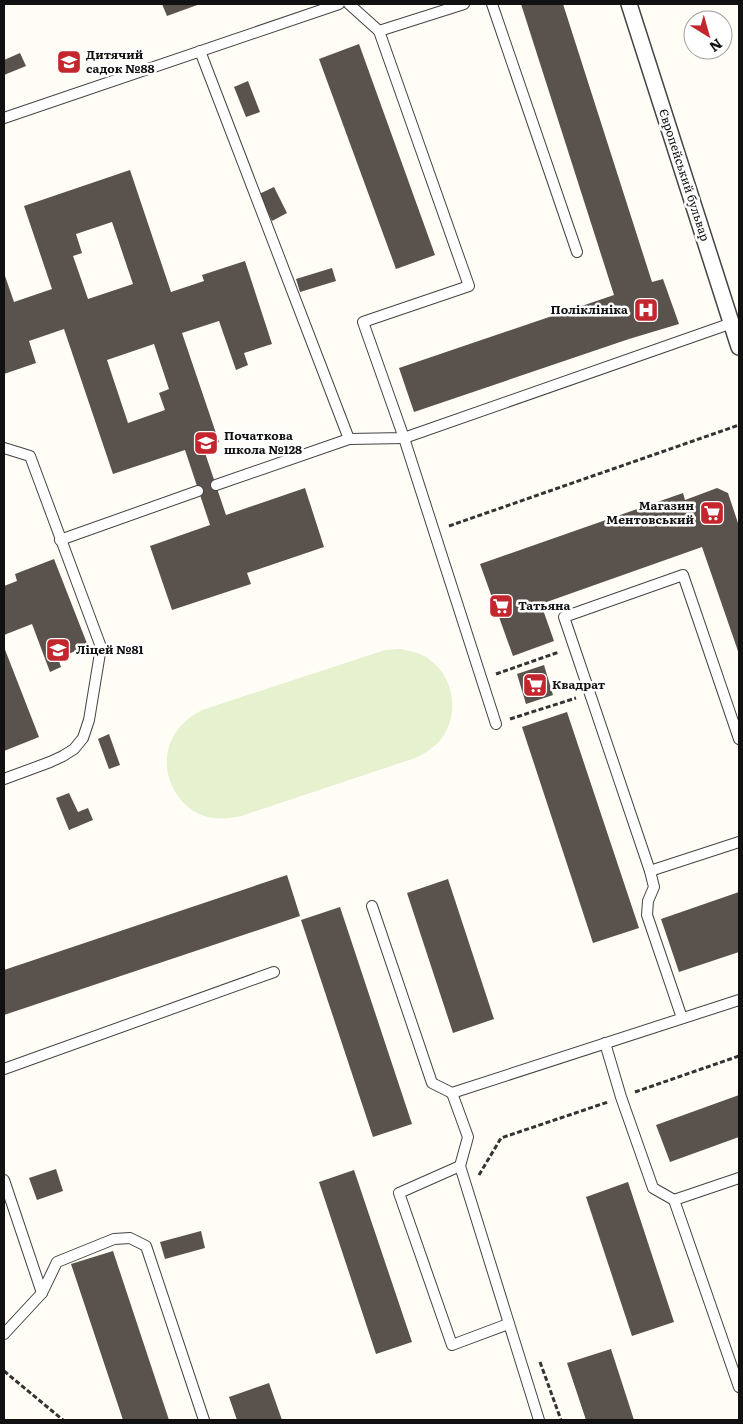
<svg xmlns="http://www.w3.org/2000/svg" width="743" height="1424" viewBox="0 0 743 1424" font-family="Literata,serif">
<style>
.pitch{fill:#e6f2cf}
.building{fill:#5a524d;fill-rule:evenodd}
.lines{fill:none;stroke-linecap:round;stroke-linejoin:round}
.service-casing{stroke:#444;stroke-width:12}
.pedestrian-casing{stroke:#444;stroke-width:18}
.path{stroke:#333;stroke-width:3;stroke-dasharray:5 2.5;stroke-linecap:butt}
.service{stroke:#fff;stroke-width:10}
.pedestrian{stroke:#fff;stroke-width:15}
.labels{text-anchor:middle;stroke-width:5;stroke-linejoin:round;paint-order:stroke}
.poi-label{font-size:12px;font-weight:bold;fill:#111;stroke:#fff;text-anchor:start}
.street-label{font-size:12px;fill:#111;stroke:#fff}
</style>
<rect width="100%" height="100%" fill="#fffdf5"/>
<path class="pitch" d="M400,649C410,651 421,653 429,659C454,677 460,713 442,738C436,746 427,752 418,757L241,816C232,818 223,819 214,818C178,814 156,771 172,739C179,725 189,717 202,710L385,650Z"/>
<g class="building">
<path d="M162,4H200L167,16Z"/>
<path d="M521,4H563L652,282L663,279L679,324L629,339L414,412L399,368L614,295Z"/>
<path d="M359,44L435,255L396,269L319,59Z"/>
<path d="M20,53L26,66L4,75V60Z"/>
<path d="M248,81L260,112L246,117L234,87Z"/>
<path d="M130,170L171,292L204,281L202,275L245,261L272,344L244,353L248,365L236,370L219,321L182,333L219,442L203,447L226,515L305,488L324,547L247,573L251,584L172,610L150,546L210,525L185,450L113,474L64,329L29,341L36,363L4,374V273L14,302L52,289L24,206ZM112,222L133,284L88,299L73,256L82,253L76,234ZM154,344L169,389L159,393L165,410L128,423L107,360Z"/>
<path d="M274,187L287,213L272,221L259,194Z"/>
<path d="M332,268L336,281L300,292L296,279Z"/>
<path d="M717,488L728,493L739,526V654L702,547L541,604L554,641L513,656L480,564L683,493L685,500Z"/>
<path d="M54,559L88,646L58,658L61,667L50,672L32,624L4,635V586L17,581L15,574Z"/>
<path d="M4,647L39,737L4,751Z"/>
<path d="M544,665L553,695L526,704L517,674Z"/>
<path d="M567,712L639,928L593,943L522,727Z"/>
<path d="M109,734L120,765L109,769L98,739Z"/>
<path d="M69,793L78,812L88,808L93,820L69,830L56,798Z"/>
<path d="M287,875L300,916L4,1015V970Z"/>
<path d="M448,879L494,1019L453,1033L407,893Z"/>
<path d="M739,892V952L679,972L661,919Z"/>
<path d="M340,907L412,1124L373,1137L301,920Z"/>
<path d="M739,1095V1137L670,1162L656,1125Z"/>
<path d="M56,1169L63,1191L37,1200L29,1178Z"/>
<path d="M354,1170L412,1342L376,1354L319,1182Z"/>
<path d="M628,1182L674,1322L632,1336L586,1197Z"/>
<path d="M201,1231L205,1248L165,1259L160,1242Z"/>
<path d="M113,1251L169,1420H123L71,1264Z"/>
<path d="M611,1349L634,1420H586L567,1363Z"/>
<path d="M269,1383L282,1420H237L229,1397Z"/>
</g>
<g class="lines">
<defs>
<g id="service">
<path d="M349,4L379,31"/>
<path d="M464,4L379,31L469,286L363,322L404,438L496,724"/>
<path d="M492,4L577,252"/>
<path d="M200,51L349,439L216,485"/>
<path d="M4,118L339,4"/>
<path d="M349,439L404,438L732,323"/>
<path d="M4,448L30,456L101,647L89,720L83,738L74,749L63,756L50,762L4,779"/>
<path d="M60,540L198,491"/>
<path d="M739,739L683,575L564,617L650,871L739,842"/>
<path d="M650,871L654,887L648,901L647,915L682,1018"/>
<path d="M372,906L432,1083L452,1093L739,1000"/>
<path d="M605,1043L621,1097L653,1188L674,1200"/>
<path d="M4,1069L274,972"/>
<path d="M452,1093L468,1137L460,1166L539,1420"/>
<path d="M460,1166L399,1193L452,1345L508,1324"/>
<path d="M739,1178L674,1200L739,1387"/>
<path d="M4,1180L42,1293"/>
<path d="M4,1334L42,1293L57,1262L114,1239L130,1238L146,1246L204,1420"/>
</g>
<path id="pedestrian" d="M629,4L739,347"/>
</defs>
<use href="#service" class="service-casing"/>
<use href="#pedestrian" class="pedestrian-casing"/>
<g class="path">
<path d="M449,526L739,425"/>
<path d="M496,674L559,652"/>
<path d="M510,719L576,698"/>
<path d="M635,1092L739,1056"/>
<path d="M479,1175L501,1138L608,1102"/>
<path d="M540,1362L561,1420"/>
<path d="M4,1371L63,1420"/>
</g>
<use href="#service" class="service"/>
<use href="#pedestrian" class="pedestrian"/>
</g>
<defs>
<symbol id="school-square" viewBox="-11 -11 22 22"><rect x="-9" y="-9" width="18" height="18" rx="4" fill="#c4262e" stroke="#fff"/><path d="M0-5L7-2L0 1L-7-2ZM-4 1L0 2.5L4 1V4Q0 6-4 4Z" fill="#fff"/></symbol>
<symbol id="hospital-square" viewBox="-11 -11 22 22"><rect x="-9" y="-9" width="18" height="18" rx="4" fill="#c4262e" stroke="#fff"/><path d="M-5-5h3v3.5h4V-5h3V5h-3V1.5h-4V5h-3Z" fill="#fff"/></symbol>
<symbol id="supermarket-square" viewBox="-11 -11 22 22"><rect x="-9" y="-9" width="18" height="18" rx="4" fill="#c4262e" stroke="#fff"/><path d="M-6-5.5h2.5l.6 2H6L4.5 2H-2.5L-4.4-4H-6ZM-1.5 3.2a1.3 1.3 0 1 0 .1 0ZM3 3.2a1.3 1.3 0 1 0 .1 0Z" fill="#fff"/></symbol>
</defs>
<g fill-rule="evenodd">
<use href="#school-square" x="55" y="48" width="28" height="28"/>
<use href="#hospital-square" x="632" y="296" width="28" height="28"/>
<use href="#school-square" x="192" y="429" width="28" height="28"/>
<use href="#supermarket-square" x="698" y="499" width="28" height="28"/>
<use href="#supermarket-square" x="487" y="592" width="28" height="28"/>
<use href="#school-square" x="44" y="636" width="28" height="28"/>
<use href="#supermarket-square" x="521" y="671" width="28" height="28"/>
</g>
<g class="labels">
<g class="poi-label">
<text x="86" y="59">Дитячий<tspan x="86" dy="14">садок №88</tspan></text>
<text x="628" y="314" text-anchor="end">Поліклініка</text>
<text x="224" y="440">Початкова<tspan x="224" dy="14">школа №128</tspan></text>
<text x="694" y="510" text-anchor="end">Магазин<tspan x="694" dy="14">Ментовський</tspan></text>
<text x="518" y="610">Татьяна</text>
<text x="76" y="654">Ліцей №81</text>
<text x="552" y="689">Квадрат</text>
</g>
<g class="street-label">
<text transform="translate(684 175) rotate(72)" y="4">Європейський бульвар</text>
</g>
</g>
<rect width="743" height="1424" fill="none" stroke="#111111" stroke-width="10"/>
<g transform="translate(708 35) rotate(143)"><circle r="24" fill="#ffffff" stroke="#a0a0a0"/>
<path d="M0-4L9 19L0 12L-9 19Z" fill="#c4262e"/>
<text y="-8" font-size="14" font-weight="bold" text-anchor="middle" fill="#111111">N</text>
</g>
</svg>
